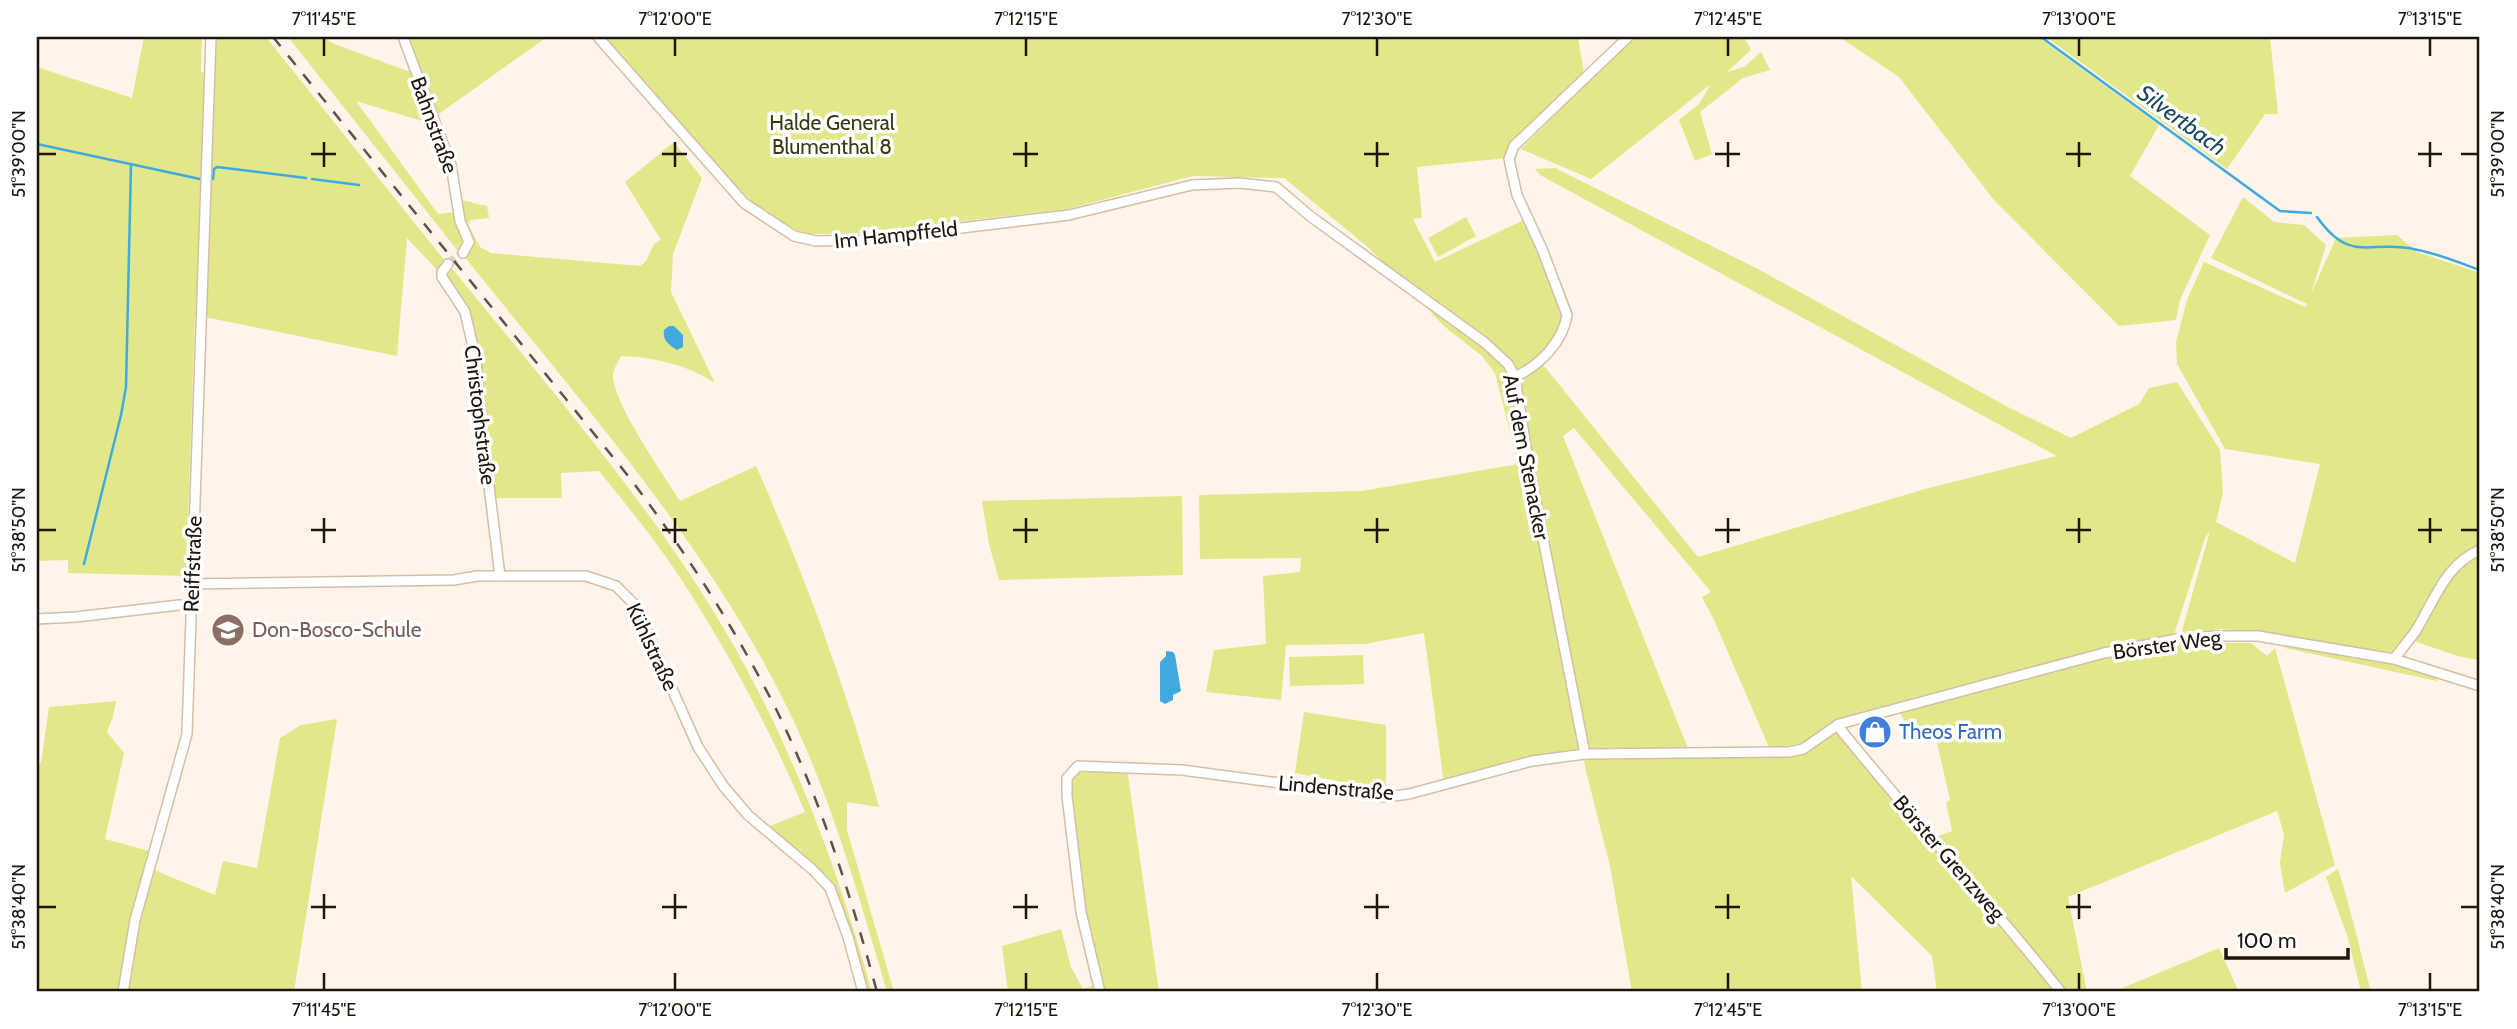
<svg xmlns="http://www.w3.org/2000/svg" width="2517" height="1029" viewBox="0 0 2517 1029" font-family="Cabin,sans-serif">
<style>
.green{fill:#e1e889;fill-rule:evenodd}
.water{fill:#40aae0}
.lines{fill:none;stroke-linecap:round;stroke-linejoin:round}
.stream{stroke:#40aae0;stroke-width:2.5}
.street-tunnel{stroke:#dcd3c9;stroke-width:9;stroke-dasharray:9 4.5;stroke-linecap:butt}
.street-casing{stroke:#d6bda6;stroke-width:12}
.street{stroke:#fff;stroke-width:9}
.rail{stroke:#5c534b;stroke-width:2.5;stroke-dasharray:12 12;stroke-linecap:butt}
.ticks{fill:none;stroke:#1e150d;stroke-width:2.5}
.labels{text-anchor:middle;stroke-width:7;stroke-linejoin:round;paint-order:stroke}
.park-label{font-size:21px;fill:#383b11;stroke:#fff}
.street-label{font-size:21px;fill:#1e150d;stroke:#fff}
.education-label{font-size:21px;fill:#785e54;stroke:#fff;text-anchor:start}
.shop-label{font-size:21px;fill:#366cbe;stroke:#fff;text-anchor:start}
.water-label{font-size:23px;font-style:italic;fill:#1c485e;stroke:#fff}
.neatline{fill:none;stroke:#1e150d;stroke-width:2.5}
.ticks-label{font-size:18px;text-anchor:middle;fill:#1e150d}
</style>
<rect width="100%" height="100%" fill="#fef4ea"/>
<g class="green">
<path d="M144,37H202L201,72L215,74L216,37H266L445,261L440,273L407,238L397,356L195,315L186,576L68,573V560L37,561V67L132,98Z"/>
<path d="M288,37H323L332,43L413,73L435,125L356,101L438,214L456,212L465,235V245L458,251Z"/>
<path d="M405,37H547L436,116Z"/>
<path d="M597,37H1578L1584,74L1507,158L1417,167L1422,218L1413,219L1435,262L1526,219L1565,316C1557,343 1536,363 1513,377L1583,752L1444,784L1424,633L1365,644L1286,645L1281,700L1206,692L1214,650L1266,644L1263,576L1300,572L1301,558L1200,559L1199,495L1362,491L1518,464L1495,373L1482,356L1445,327L1369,248L1284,178L1193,176L1067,209L850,234H804L746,204Z"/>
<path d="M1633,37H1744L1751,50L1727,72L1744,67L1761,52L1770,70L1743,78L1700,112L1712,154L1695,161L1679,120L1699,104L1711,84L1591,179L1521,149Z"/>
<path d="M1839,37H2038L2159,125L2130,176L2210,235L2180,300L2176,320L2119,326L1994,200L1899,77Z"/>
<path d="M2046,37H2270L2278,114H2265L2227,169Z"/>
<path d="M674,142L702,178L673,254L671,292L715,383C688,365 653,357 621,356C618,362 613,369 613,376C614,404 663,474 680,501L756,466C805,576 847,690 879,807L847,802V830L894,992H887C859,896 831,797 787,707C705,540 578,399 463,255L467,251L459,200C467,200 478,205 487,206L489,218L470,220L468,225L480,247L491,253L640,266L646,261L654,244L661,240L625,182Z"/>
<path d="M1555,168L1758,269L2004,405L2071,438L2139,404L2149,388L2177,382L2220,450L2223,492L2216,522L2295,563L2320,464L2225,449L2177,364L2176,342L2187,300L2204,262L2305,307L2307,304L2211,258L2243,197L2274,222L2304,225L2326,245L2311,294L2336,238L2397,235L2417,252L2480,273V547L2469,552L2406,639L2393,654L2257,632L2221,629L2181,634L2210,531L2205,538L2174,635L2063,658L1841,720L1836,725L2057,992H1937L1932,956L1851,876L1862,992H1632L1610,866L1586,771L1518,394L1528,373L1541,362L1698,557L1925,489L2057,456L1540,175L1535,169ZM1574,428L1711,592L1702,597L1714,620L1771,752L1691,756L1563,436Z"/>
<path d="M1466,217L1476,236L1438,257L1428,238Z"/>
<path d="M450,266C532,367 619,467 691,576C776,704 831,844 872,992H867L836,895L767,827L805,812C771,731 730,655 683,582C658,543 628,507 599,471L561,473L562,498H492L466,312L444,277Z"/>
<path d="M1182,496L1183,575L999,580L989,544L982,501Z"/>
<path d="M2480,554V660L2461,657L2411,640L2456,568Z"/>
<path d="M2210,643H2251L2267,656L2275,648L2335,865L2285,893L2280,863L2284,834L2277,811L2068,897L2087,992H2064L1933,838L1952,831L1946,802L1950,800L1934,729L1912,733L1898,710C2001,683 2103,649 2210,643Z"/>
<path d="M2288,645L2395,664L2436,677L2437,681L2285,648Z"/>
<path d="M1363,655L1364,684L1290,686L1289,657Z"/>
<path d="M116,701L113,717L107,732L124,753L105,839L149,851L156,871L215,895L223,861L257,868L280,738L301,725L337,719L294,992H37V763H41L49,707Z"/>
<path d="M1304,712L1386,725V790L1295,773Z"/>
<path d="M1085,768H1127L1159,992H1008L1002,946L1061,929L1071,967L1083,989L1099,983L1082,912L1068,796L1074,774Z"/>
<path d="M2338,869C2351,909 2360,951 2371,992H2361L2348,938L2326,877Z"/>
<path d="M2219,948L2239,992H2113Z"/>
</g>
<g class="water">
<path d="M669,326H674L683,335V347L677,350C669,345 662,340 664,330Z"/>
<path d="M1166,651L1173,652L1175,655L1181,691L1173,695V700L1165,704L1160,701V662L1166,656Z"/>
</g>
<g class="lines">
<g class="stream">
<path d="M2041,37L2280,211L2311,213"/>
<path d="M37,144L200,179"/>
<path d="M213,179L214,169L217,167L306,178"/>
<path d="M312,179L359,185"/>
<path d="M2317,217C2352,266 2370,238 2418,250C2439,254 2460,263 2480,270"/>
<path d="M84,564L121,415L126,387L131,164"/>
</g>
<path class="street-tunnel" d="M448,264L463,253"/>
<defs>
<g id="street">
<path d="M403,37L451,165L460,221L469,242L463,253"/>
<path d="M598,37L744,203L794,236L816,241L861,240L1069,215L1192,185L1239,183L1276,187L1310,216L1484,342L1508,364L1515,377L1528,461L1585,754"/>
<path d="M448,264L442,272V277L465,312L476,360L481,421L500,576"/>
<path d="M1515,377C1540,365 1563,342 1567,315L1542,249L1517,195L1509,159L1514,146L1628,37"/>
<path d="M192,584L454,580L477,576H586L616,586L634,604L698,747L724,787L748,815L813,870L830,888L848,937L863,992"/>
<path d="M37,619L76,617L179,605L192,606"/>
<path d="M2394,659C2401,650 2408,641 2415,632C2434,602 2445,564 2480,550"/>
<path d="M1837,725C1910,816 1989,901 2061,992"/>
<path d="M123,992L135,920L187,734L211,37"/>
<path d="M1100,992L1081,912L1067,796V778L1078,766L1182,770L1385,797L1409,794L1532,761L1585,754L1789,752L1803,749L1839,724L2104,653L2177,639L2217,636H2258L2394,659L2480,686"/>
</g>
</defs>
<use href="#street" class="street-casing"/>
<use href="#street" class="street"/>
<path class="rail" d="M273,37L629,477C685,551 735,628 777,711C821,801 851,896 877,992"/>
</g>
<path class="ticks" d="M324,38V56M675,38V56M1026,38V56M1377,38V56M1728,38V56M2079,38V56M2430,38V56M324,142V167M675,142V167M1026,142V167M1377,142V167M1728,142V167M2079,142V167M2430,142V167M38,154H56M311,154H336M662,154H687M1013,154H1038M1364,154H1389M1715,154H1740M2066,154H2091M2418,154H2442M2461,154H2478M324,518V543M675,518V543M1026,518V543M1377,518V543M1728,518V543M2079,518V543M2430,518V543M38,530H56M311,530H336M662,530H687M1013,530H1038M1364,530H1389M1715,530H1740M2066,530H2091M2418,530H2442M2461,530H2478M324,894V919M675,894V919M1026,894V919M1377,894V919M1728,894V919M2079,894V919M38,907H56M311,907H336M662,907H687M1013,907H1038M1364,907H1389M1715,907H1740M2066,907H2091M2461,907H2478M324,973V990M675,973V990M1026,973V990M1377,973V990M1728,973V990M2079,973V990M2430,973V990"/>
<defs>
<symbol id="school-disc" viewBox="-11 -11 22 22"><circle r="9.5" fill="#8d6e63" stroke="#fff"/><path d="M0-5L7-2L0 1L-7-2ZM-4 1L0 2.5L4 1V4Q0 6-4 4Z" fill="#fff"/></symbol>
<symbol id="shop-disc" viewBox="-11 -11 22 22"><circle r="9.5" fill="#3f7fe0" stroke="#fff"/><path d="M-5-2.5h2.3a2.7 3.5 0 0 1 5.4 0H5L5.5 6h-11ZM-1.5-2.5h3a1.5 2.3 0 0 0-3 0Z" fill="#fff"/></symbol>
</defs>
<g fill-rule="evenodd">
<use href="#school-disc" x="209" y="611" width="38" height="38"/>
<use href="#shop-disc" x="1856" y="713" width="38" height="38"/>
</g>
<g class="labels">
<g class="park-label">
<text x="832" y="130">Halde General<tspan x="832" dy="24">Blumenthal 8</tspan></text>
</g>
<g class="street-label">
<text transform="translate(434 125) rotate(70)" y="7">Bahnstraße</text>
<text transform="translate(896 235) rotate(-6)" y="7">Im Hampffeld</text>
<text transform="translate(480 415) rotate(83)" y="7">Christophstraße</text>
<text transform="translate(1526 457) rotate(79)" y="7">Auf dem Stenacker</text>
<text transform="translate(193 564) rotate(-88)" y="7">Reiffstraße</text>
<text transform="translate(2167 645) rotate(-8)" y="7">Börster Weg</text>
<text transform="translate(652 647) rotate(65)" y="7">Kühlstraße</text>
<text transform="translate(1336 788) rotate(5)" y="7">Lindenstraße</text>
<text transform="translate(1949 858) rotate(49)" y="7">Börster Grenzweg</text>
</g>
<g class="education-label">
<text x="252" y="637">Don-Bosco-Schule</text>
</g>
<g class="shop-label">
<text x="1899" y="739">Theos Farm</text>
</g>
<g class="water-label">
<text transform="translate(2182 120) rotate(36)" y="8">Silvertbach</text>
</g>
</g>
<rect width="2517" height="1029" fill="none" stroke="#ffffff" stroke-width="77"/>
<path d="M2226 948v10h122v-10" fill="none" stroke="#1e150d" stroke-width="3.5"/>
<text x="2237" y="948" font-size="21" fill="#1e150d" stroke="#ffffff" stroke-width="5" paint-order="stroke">100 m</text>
<rect x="38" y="38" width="2440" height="952" class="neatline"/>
<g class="ticks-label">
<text x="324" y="25">7°11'45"E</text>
<text x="675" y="25">7°12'00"E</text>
<text x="1026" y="25">7°12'15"E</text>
<text x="1377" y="25">7°12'30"E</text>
<text x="1728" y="25">7°12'45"E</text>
<text x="2079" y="25">7°13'00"E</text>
<text x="2430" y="25">7°13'15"E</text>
<text transform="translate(19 154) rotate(-90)" y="6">51°39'00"N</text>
<text transform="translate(2498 154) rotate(-90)" y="6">51°39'00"N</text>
<text transform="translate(19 530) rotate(-90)" y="6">51°38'50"N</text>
<text transform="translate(2498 530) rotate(-90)" y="6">51°38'50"N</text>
<text transform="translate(19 907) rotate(-90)" y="6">51°38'40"N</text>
<text transform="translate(2498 907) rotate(-90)" y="6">51°38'40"N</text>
<text x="324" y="1016">7°11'45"E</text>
<text x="675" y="1016">7°12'00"E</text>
<text x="1026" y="1016">7°12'15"E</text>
<text x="1377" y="1016">7°12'30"E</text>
<text x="1728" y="1016">7°12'45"E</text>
<text x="2079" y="1016">7°13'00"E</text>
<text x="2430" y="1016">7°13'15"E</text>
</g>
</svg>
